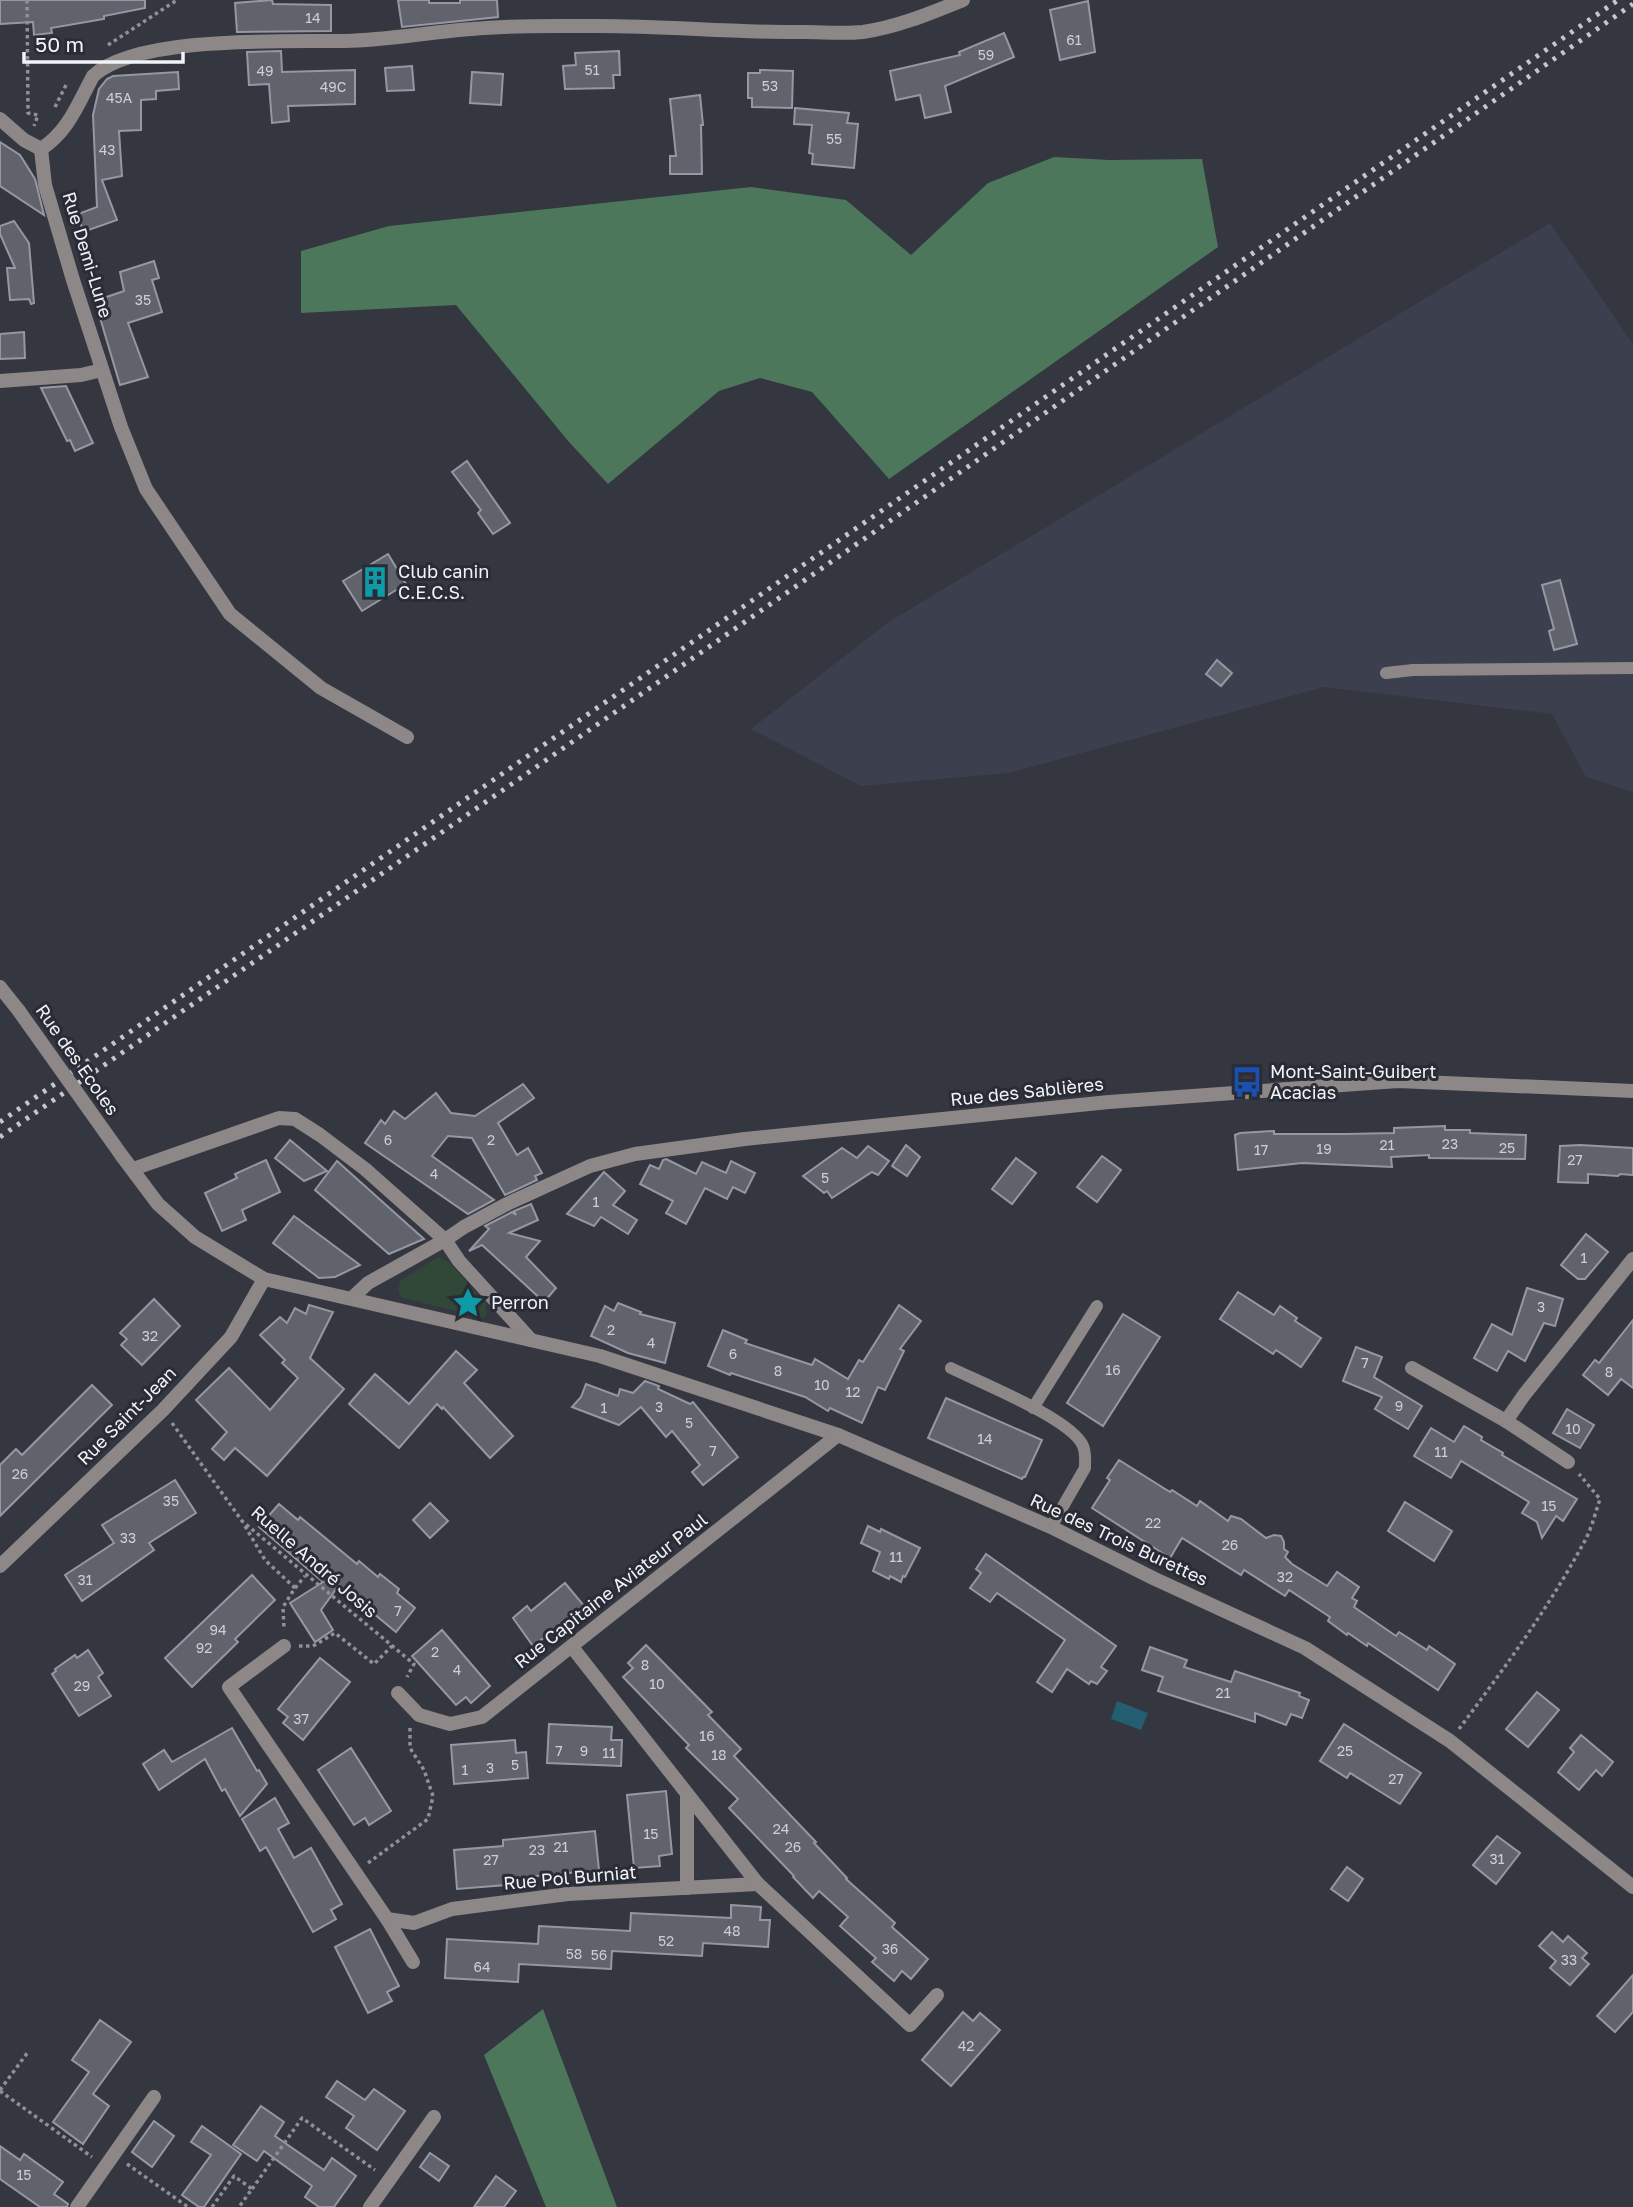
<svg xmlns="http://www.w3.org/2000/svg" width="1633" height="2207" viewBox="0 0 1633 2207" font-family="'Golos Text',sans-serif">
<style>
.built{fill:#3b3f4e}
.green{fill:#304837}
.forest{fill:#4c775a}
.water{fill:#235e71}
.building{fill:#60626c;stroke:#9598a3;stroke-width:2}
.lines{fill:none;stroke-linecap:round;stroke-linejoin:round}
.path{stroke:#8f9199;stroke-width:3.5;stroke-dasharray:3.5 3.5;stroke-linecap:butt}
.service{stroke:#8d8787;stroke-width:12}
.minor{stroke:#8d8787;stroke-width:14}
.tertiary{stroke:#8d8787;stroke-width:14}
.rail{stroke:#c6c7ce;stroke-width:5;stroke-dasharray:3.5 7;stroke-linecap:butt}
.tertiary-bridge{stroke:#8d8787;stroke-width:14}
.labels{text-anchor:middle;stroke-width:6;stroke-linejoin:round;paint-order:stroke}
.number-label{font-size:14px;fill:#cecfd6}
.street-label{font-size:18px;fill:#f2f3f9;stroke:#2a2c35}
.poi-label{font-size:18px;fill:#f2f3f9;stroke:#2a2c35;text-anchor:start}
</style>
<rect width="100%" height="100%" fill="#343640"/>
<path class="built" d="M1550,223L1633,344V792L1586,777L1552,714L1324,687L1009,773L861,786L751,729L887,623Z"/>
<path class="green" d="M438,1257L449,1262L486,1304V1316L482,1318L401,1297L398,1291L400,1281Z"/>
<g class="forest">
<path d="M1054,157L1109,160L1202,159L1218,247L889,479L812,392L760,378L719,391L608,484L569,442L456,305L301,313V251L389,226L751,187L846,200L911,255L988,183Z"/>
<path d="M543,2009L617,2207H546L484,2055Z"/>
</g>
<path class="water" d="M1117,1701L1148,1713L1141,1730L1111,1719Z"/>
<g class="building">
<path d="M0,0H145V8L104,16V19L51,28L52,33L34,35L33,22L0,24Z"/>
<path d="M272,0L273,4L331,5V31L237,32L235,3Z"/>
<path d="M398,0H429V3H460V0H497L498,17L402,27Z"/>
<path d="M1088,1L1095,52L1060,60L1050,10Z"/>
<path d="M1004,33L1014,57L945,86L951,112L925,118L920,95L896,100L890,71L960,55L959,52Z"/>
<path d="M281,51L282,72L355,70V104L288,106L289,121L272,123L269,84L249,85L247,52Z"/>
<path d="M619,51L620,75H613L614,88L565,89L563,66L576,65L575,53Z"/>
<path d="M412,66L414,90L387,91L385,68Z"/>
<path d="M760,70L793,71L792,108L752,107V98H748V73H760Z"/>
<path d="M178,72L179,89L156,91V99L141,100V130L119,131L122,176L102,180L117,220L83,232L78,214L97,207L93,115L99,89L107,79L113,76Z"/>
<path d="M472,72L503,74L501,105L470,103Z"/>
<path d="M700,95L703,125H701L702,174H670V156H676L670,99Z"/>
<path d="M795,108L849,113L847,123L858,124L854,168L812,164L813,154L809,153L812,125L794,124Z"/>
<path d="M0,142L20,155L35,179L44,215L0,186Z"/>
<path d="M14,221L29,243L34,303L31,304L29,299L10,300L7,268H15L0,234V226Z"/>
<path d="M154,261L159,278L152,280L162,312L128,323L148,377L120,385L95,301L124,291L120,272Z"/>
<path d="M24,332L25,358L0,359V334Z"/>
<path d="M66,386L93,443L75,451L70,440L67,441L41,388Z"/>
<path d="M467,461L510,523L493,534L478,513L481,510L452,472Z"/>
<path d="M388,554L406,584L362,611L343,581Z"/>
<path d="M1560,580L1577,644L1554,650L1549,631L1554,629L1542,585Z"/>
<path d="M1217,660L1232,673L1221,686L1206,674Z"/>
<path d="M523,1084L534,1098L498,1123L517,1155L528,1148L542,1173L535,1176L537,1180L505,1195L472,1138L448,1136L432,1156L494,1200L468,1214L365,1143L381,1120L385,1124L394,1111L405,1119L436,1093L451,1113L475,1116Z"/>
<path d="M1445,1126V1130H1470V1133L1526,1135L1525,1159L1429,1158V1155L1391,1157L1392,1167L1302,1163L1238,1170L1235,1135L1240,1133L1274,1131V1134H1346L1394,1133V1128Z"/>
<path d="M290,1140L327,1171L304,1181L275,1158Z"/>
<path d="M906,1145L920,1157L907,1176L892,1166Z"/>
<path d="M1580,1145L1633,1148V1175L1620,1174L1618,1176L1588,1174V1183L1558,1182L1560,1146Z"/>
<path d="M868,1146L889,1161L878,1175L872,1172L832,1198L827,1191L824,1193L803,1176L842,1148L857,1158Z"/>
<path d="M1102,1156L1121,1170L1097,1202L1077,1187Z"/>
<path d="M1016,1158L1036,1173L1012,1204L992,1189Z"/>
<path d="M666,1159L696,1174L702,1162L726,1173L731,1161L755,1173L745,1193L733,1187L727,1199L705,1188L686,1224L666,1213L673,1201L640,1184L650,1165L659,1169L663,1160Z"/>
<path d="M266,1160L280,1192L242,1210L246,1220L222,1231L205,1193L237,1178L235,1174Z"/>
<path d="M337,1161L405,1222L424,1239L389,1254L315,1190Z"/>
<path d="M604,1172L625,1191L613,1205L637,1220L628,1234L601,1217L594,1226L567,1214Z"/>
<path d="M531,1204L538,1220L509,1233L540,1241L526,1257L556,1288L544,1302L482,1245L469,1251L489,1229L485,1226L512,1212L516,1215L514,1211Z"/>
<path d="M294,1216L360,1265L335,1277L319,1278L273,1243Z"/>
<path d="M1586,1234L1608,1252L1585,1279H1578L1561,1265Z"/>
<path d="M1527,1288L1563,1299L1555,1326L1544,1323L1525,1361L1508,1351L1497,1371L1474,1358L1492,1324L1512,1335Z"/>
<path d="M1238,1292L1274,1315L1280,1306L1297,1318L1295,1321L1321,1338L1301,1367L1276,1350L1273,1354L1220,1319Z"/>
<path d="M154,1299L180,1326L142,1365L121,1345L127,1339L120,1333Z"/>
<path d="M618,1303L641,1312L640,1314L675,1323L665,1363L628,1353L591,1336L605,1306L614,1311Z"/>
<path d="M309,1305L333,1312L310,1358L344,1389L267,1476L235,1448L224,1460L212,1449L227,1432L196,1400L229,1368L270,1410L298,1378L282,1363L285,1360L260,1335L280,1317L287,1323L295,1308L306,1314Z"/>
<path d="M899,1305L921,1321L900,1349L904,1351L885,1390L878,1387L862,1423L830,1408L828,1411L805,1397L731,1373L730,1375L708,1366L723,1330L747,1340L745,1343L812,1365L815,1359L848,1379L859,1360L863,1362Z"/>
<path d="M1123,1314L1160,1337L1103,1426L1067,1403Z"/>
<path d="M1633,1320V1388L1621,1379L1608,1395L1583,1375L1595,1360L1599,1363Z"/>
<path d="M1356,1347L1382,1357L1374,1377L1422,1406L1408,1429L1375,1409L1382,1397L1343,1381Z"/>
<path d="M456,1351L477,1370L464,1383L513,1436L490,1458L443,1407L442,1409L437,1404L399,1448L349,1404L375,1374L409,1404Z"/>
<path d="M645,1381L659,1386L658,1389L690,1404L693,1402L738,1457L703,1485L692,1472L700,1465L672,1431L666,1437L641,1407L619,1425L572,1407L581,1397L586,1384L618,1396L620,1389L633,1393Z"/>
<path d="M92,1385L112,1405L0,1516V1465L16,1449L22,1455Z"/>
<path d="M946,1398L1042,1440L1025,1477H1023L1022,1479L928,1438Z"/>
<path d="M1567,1409L1594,1425L1580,1448L1553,1433Z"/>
<path d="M1464,1426L1482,1437L1481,1440L1503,1453L1502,1455L1577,1499L1563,1521L1556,1516L1542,1538L1537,1522L1522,1513L1529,1502L1461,1461L1451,1478L1414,1456L1431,1428L1454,1442Z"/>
<path d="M1119,1460L1170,1492L1172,1490L1197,1506L1200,1501L1228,1521L1231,1516L1241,1519L1266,1538L1274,1535L1281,1536L1284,1542V1549L1288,1552L1285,1557L1292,1564L1327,1586L1337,1572L1359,1587L1352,1598L1357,1601L1354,1607L1396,1636L1399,1632L1427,1650L1429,1646L1455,1664L1438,1690L1368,1643L1367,1646L1348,1633L1347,1635L1328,1621L1330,1617L1289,1590L1285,1596L1244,1570L1241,1575L1182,1538L1170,1558L1092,1508L1110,1480L1107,1478Z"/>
<path d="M175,1480L196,1513L149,1543L154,1550L82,1601L65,1575L114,1543L102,1525Z"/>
<path d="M1405,1502L1452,1531L1434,1561L1388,1531Z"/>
<path d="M430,1503L448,1521L430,1538L413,1520Z"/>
<path d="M279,1504L298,1520L300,1517L357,1564L359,1561L378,1577L380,1574L399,1589L397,1593L415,1608L396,1632L339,1585L321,1610L333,1630L315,1642L290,1603L323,1582L259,1527Z"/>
<path d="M868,1526L880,1532L881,1529L920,1548L905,1577L903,1576L901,1582L890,1576L889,1579L873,1571L880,1552L861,1543Z"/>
<path d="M986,1554L1116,1646L1101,1667L1107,1671L1097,1684L1091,1681L1089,1684L1067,1669L1052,1692L1037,1682L1065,1640L997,1593L990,1602L970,1588L981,1573L976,1569Z"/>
<path d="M252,1575L275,1600L235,1639L238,1642L192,1687L165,1658Z"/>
<path d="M565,1583L585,1607L533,1646L513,1618L527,1606L531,1611Z"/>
<path d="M442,1630L490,1686L471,1703L466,1697L456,1705L412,1656Z"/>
<path d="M646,1645L712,1712L708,1715L741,1749L734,1756L816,1842L814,1843L847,1878L846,1879L895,1923L892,1927L928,1959L911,1979L902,1971L894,1981L872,1962L876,1958L840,1926L848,1917L819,1891L813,1898L793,1877L794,1876L729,1808L738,1799L686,1748L689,1745L623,1677L633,1668L628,1663Z"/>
<path d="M1150,1647L1187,1660L1184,1667L1231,1682L1235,1671L1300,1693L1299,1696L1309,1700L1302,1718L1291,1714L1286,1725L1255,1713V1722L1158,1691L1163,1677L1142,1670Z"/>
<path d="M88,1650L103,1673L98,1677L111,1696L79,1716L52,1674L56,1671L55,1669L75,1655L77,1658Z"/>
<path d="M320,1658L350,1682L303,1740L283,1723L288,1717L278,1709Z"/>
<path d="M1537,1692L1559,1710L1528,1747L1506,1729Z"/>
<path d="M549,1724L612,1727L611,1740H622L621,1766L547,1763Z"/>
<path d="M1344,1724L1421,1773L1400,1804L1350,1773L1347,1778L1320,1761Z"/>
<path d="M232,1728L257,1771L259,1770L267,1784L240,1816L225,1789L222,1791L205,1759L159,1790L143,1764L164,1750L172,1762Z"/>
<path d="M1581,1735L1613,1762L1602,1776L1596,1770L1579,1790L1558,1772L1574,1752L1570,1748Z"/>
<path d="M515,1740L516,1753L526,1752L528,1778L454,1784L451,1745Z"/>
<path d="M351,1748L391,1811L369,1825L365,1818L354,1825L318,1770Z"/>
<path d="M666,1791L672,1854L659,1856L660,1866L634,1868L627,1795Z"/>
<path d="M275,1798L289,1823L278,1829L294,1858L311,1848L342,1904L331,1910L336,1919L313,1932L266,1847L260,1851L242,1819Z"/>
<path d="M595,1831L599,1870L506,1879V1885L457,1889L454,1850L503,1846V1840Z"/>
<path d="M1497,1836L1520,1853L1496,1884L1473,1865Z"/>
<path d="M1347,1867L1363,1879L1348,1901L1331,1889Z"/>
<path d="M731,1905L761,1907L760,1920H770L768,1947L703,1943L702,1956L612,1951L611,1969L519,1964L518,1982L445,1978L447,1939L538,1944L539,1926L630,1931L631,1913L731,1918Z"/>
<path d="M370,1929L399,1986L387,1992L392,2001L368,2013L335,1947Z"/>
<path d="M1552,1932L1563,1942L1568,1936L1587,1953L1582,1958L1589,1964L1570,1985L1550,1968L1556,1961L1539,1946Z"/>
<path d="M1633,1975V2012L1615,2032L1597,2016Z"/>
<path d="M963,2012L973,2021L980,2013L1000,2030L951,2086L922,2060Z"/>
<path d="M100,2020L131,2042L93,2094L109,2106L83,2144L53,2122L89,2072L72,2060Z"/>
<path d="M337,2081L365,2100L374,2089L405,2111L377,2150L346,2128L354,2116L326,2097Z"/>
<path d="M261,2106L284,2122L275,2136L324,2170L332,2158L356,2176L334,2207H319L305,2197L312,2186L264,2151L257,2161L233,2145Z"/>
<path d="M154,2121L174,2136L152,2167L132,2152Z"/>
<path d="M202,2126L241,2154L204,2207H199L182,2195L211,2155L191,2142Z"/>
<path d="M0,2146L20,2160L24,2154L63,2182L54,2194L68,2204L67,2207H40L0,2179Z"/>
<path d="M430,2153L449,2166L439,2181L420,2167Z"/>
<path d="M496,2176L516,2191L504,2207H474Z"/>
</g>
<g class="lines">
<g class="path">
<path d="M27,0L28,113L38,115L34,126"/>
<path d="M108,45L177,0"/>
<path d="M55,107L67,83"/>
<path d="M172,1423L242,1521L414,1664L407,1677"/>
<path d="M245,1526L265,1560L295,1588L283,1607L284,1629"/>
<path d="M295,1588L305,1576"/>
<path d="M299,1646H313L335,1633L374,1664L392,1646"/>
<path d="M1459,1729C1503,1670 1548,1609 1583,1544C1591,1531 1595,1514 1600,1499L1579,1474"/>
<path d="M368,1863L428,1819L433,1796L424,1770L410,1748V1728"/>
<path d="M0,2090L28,2052"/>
<path d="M0,2091L92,2157"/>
<path d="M127,2164L188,2207"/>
<path d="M252,2189L302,2118L375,2170"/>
<path d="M212,2207L234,2176L252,2189L239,2207"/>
</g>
<g class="service">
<path d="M1386,673L1413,670L1633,668"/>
<path d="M951,1368C979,1382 1072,1419 1083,1446C1086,1453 1085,1461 1085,1468L1051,1527"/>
<path d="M1033,1408L1097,1306"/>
</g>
<g class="minor">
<path d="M0,119L24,140L41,149C68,132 78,104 93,76C137,35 285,42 345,41C387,40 430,32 472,29C510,25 549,26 588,26C660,25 732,33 804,32C823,32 844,34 863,32C898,27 931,13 963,0"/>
<path d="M41,149L45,185L73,280L121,427L146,489L230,614L321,688L407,737"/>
<path d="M0,381L81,375L102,370"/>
<path d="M133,1169L279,1118L295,1119L320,1135L365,1169L445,1240L459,1261L531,1340"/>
<path d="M1412,1368L1506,1421L1568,1462"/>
<path d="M1506,1421L1524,1395L1633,1259"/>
<path d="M284,1646L229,1687L387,1919L414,1923L452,1909L568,1894L758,1884"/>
<path d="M572,1647L758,1884L910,2025L937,1995"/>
<path d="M398,1693L419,1715L450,1724L482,1717L838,1435"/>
<path d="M687,1888V1794"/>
<path d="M387,1919L413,1962"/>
<path d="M77,2207L154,2097"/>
<path d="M370,2207L434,2117"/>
</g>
<g class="tertiary">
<path d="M0,987L19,1011"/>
<path d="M122,1156L158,1204L195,1237L264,1279L600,1356L838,1435L1051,1527L1155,1579L1305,1648L1450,1741L1633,1887"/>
<path d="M352,1298L368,1283L445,1240L464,1227L507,1204L590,1166L635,1154L745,1139L1109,1102L1398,1081L1633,1091"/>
<path d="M0,1566L163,1410L231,1337L264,1279"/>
</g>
<g class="rail">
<path d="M0,1122L1618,0"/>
<path d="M0,1137L519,779L1633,4"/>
</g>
<path class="tertiary-bridge" d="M19,1011L122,1156"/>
</g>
<defs>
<symbol id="building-bare" viewBox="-9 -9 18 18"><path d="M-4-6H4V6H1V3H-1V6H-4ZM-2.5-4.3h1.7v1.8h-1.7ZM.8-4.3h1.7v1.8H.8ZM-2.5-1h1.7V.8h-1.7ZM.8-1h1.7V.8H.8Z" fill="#0f9aa8" stroke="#2a2c35" stroke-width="2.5" paint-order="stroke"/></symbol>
<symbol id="bus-bare" viewBox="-9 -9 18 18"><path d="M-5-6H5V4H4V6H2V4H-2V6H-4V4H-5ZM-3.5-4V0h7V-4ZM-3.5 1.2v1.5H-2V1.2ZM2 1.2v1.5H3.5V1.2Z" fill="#1a4fb4" stroke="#2a2c35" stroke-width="2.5" paint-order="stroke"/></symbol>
<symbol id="sight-bare" viewBox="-9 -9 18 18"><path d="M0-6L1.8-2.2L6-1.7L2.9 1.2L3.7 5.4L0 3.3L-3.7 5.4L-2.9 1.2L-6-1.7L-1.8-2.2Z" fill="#0f9aa8" stroke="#2a2c35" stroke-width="2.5" paint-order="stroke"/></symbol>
</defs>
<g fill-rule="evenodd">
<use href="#building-bare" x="353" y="560" width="44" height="44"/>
<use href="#bus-bare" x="1225" y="1060" width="44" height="44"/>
<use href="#sight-bare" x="446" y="1281" width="44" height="44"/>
</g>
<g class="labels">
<g class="number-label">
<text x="313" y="23">14</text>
<text x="1074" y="45">61</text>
<text x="986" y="60">59</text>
<text x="592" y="75">51</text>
<text x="265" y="76">49</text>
<text x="770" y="91">53</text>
<text x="333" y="92">49C</text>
<text x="119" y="103">45A</text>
<text x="834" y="144">55</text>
<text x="107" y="155">43</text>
<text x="143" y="305">35</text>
<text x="388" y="1145">6</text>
<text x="491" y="1145">2</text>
<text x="1450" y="1149">23</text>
<text x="1387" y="1150">21</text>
<text x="1507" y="1153">25</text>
<text x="1324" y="1154">19</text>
<text x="1261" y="1155">17</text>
<text x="1575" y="1165">27</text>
<text x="434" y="1179">4</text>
<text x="825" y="1183">5</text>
<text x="596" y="1207">1</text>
<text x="1584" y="1263">1</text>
<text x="1541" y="1312">3</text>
<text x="611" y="1335">2</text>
<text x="150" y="1341">32</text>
<text x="651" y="1348">4</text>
<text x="733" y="1359">6</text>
<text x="1365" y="1368">7</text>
<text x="1113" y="1375">16</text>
<text x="778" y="1376">8</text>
<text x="1609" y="1377">8</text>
<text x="822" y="1390">10</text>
<text x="853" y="1397">12</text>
<text x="1399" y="1411">9</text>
<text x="659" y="1412">3</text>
<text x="604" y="1413">1</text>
<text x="689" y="1428">5</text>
<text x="1573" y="1434">10</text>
<text x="985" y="1444">14</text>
<text x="713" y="1456">7</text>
<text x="1441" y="1457">11</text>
<text x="20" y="1479">26</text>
<text x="171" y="1506">35</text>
<text x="1549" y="1511">15</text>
<text x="1153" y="1528">22</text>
<text x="128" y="1543">33</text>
<text x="1230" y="1550">26</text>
<text x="896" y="1562">11</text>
<text x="1285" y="1582">32</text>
<text x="85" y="1585">31</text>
<text x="398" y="1616">7</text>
<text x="218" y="1635">94</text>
<text x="204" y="1653">92</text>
<text x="435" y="1657">2</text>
<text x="645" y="1670">8</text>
<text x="457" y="1675">4</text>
<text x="657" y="1689">10</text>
<text x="82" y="1691">29</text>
<text x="1223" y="1698">21</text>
<text x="301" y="1724">37</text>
<text x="707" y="1741">16</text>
<text x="559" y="1756">7</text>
<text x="584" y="1756">9</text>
<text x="1345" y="1756">25</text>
<text x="609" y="1758">11</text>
<text x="719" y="1760">18</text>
<text x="515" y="1770">5</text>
<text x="490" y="1773">3</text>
<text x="465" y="1775">1</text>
<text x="1396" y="1784">27</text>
<text x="781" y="1834">24</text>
<text x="651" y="1839">15</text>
<text x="561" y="1852">21</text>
<text x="793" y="1852">26</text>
<text x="537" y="1855">23</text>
<text x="1497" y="1864">31</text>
<text x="491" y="1865">27</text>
<text x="732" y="1936">48</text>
<text x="666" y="1946">52</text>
<text x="890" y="1954">36</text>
<text x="574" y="1959">58</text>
<text x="599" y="1960">56</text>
<text x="1569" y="1965">33</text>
<text x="482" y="1972">64</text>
<text x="966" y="2051">42</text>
<text x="24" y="2180">15</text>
</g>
<g class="street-label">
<text transform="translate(87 255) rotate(73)" y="6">Rue Demi-Lune</text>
<text transform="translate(77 1060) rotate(55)" y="6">Rue des Ecoles</text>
<text transform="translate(1027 1092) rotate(-6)" y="6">Rue des Sablières</text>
<text transform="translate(127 1416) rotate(-45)" y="6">Rue Saint-Jean</text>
<text transform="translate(1119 1540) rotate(25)" y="6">Rue des Trois Burettes</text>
<text transform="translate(314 1562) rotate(41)" y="6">Ruelle André Josis</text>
<text transform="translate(611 1591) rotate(-38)" y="6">Rue Capitaine Aviateur Paul</text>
<text transform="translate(570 1878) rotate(-5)" y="6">Rue Pol Burniat</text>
</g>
<g class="poi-label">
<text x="398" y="578">Club canin<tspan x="398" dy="21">C.E.C.S.</tspan></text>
<text x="1270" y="1078">Mont-Saint-Guibert<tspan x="1270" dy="21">Acacias</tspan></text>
<text x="491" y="1309">Perron</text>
</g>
</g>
<path d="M24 52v10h159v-10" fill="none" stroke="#f2f3f9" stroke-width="3.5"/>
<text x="35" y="52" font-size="21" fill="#f2f3f9" stroke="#2a2c35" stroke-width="5" paint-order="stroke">50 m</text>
</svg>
